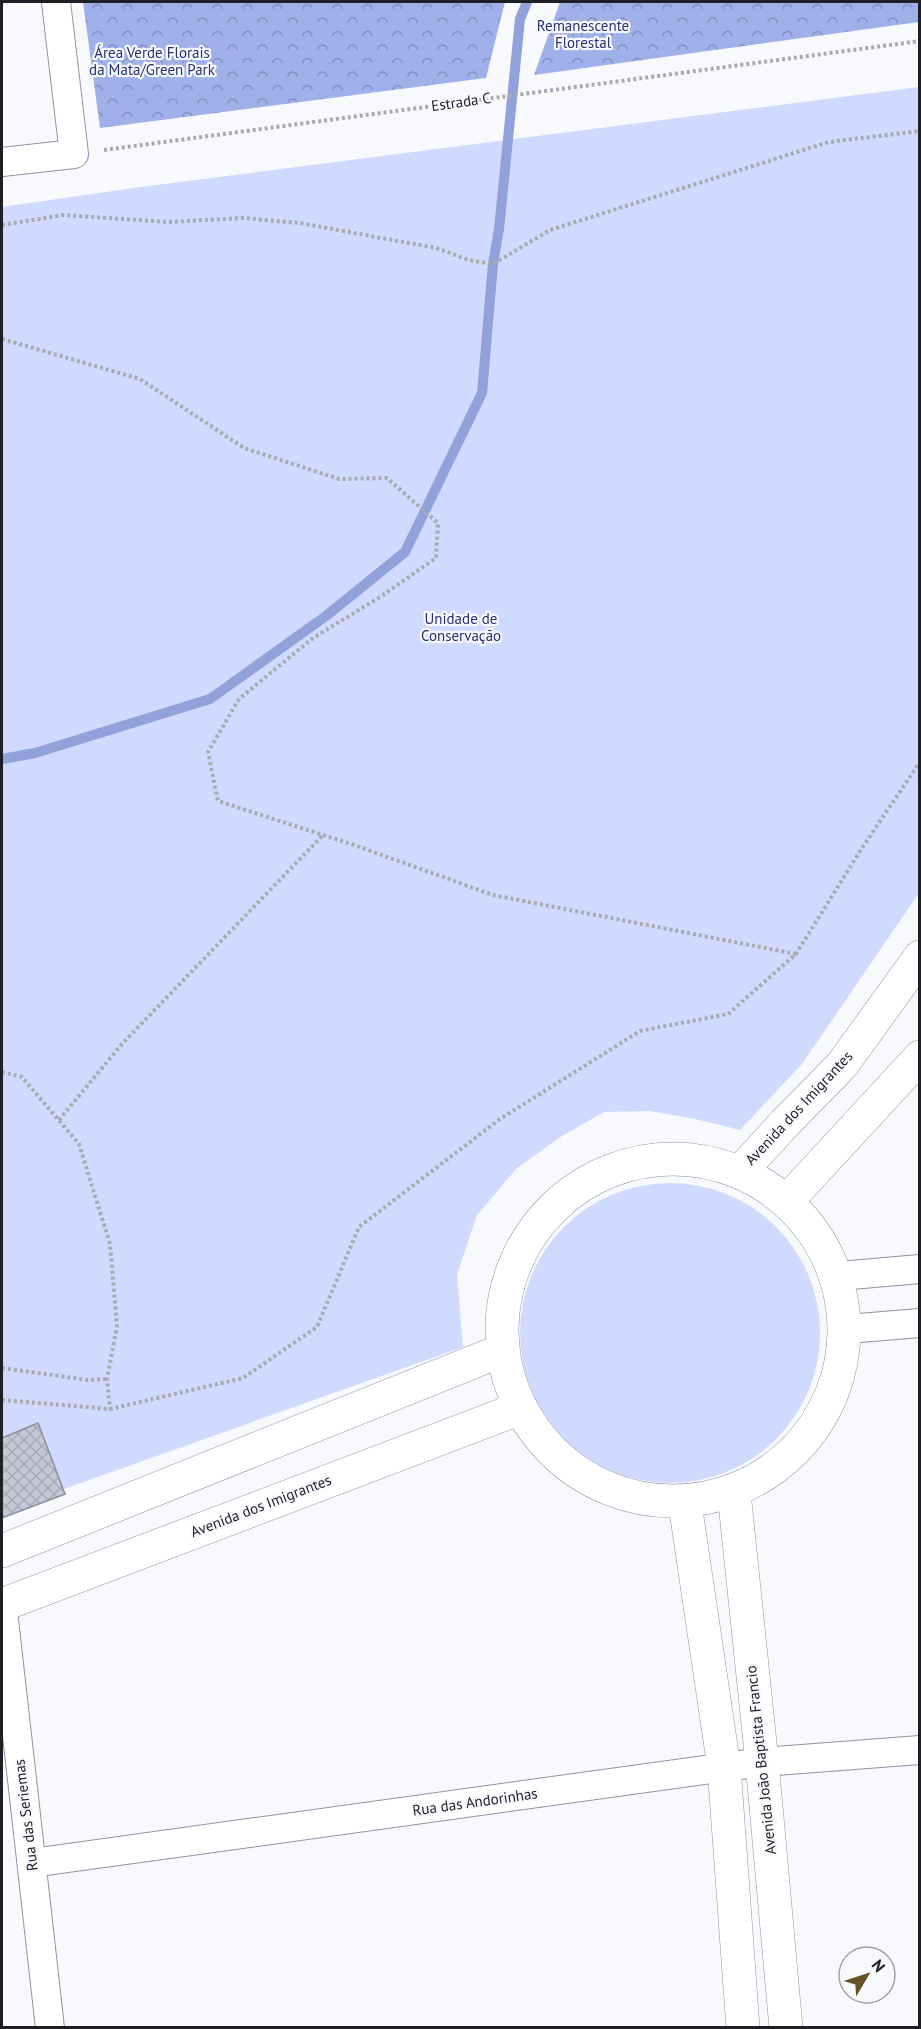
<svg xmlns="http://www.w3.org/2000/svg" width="921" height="2029" viewBox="0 0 921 2029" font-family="'PT Sans',sans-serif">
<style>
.forest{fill:url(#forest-crowns)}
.park{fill:#cfdafe}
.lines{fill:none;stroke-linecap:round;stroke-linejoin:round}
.stream{stroke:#91a1d9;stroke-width:10}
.building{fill:url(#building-cross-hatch);stroke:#8a8e9c;stroke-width:1.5}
.minor-casing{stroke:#9094a3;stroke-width:30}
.tertiary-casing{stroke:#9094a3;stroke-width:34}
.path{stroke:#a8aaae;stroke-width:4;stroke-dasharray:3 3;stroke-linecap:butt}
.minor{stroke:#fff;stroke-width:28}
.tertiary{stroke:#fff;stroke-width:33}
.labels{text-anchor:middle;stroke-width:4.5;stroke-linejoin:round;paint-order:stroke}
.park-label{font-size:15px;fill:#263173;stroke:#f8f9fc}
.street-label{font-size:15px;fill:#1d1f25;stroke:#f8f9fc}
</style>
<defs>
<pattern id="forest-crowns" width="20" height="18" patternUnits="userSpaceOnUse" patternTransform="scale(1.5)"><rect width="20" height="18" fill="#a0b0e9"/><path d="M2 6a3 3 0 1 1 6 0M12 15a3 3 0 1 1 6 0" fill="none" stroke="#828fbd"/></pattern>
<pattern id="building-cross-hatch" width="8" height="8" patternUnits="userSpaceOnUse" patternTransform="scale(1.5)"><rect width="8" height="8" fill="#c3c8d7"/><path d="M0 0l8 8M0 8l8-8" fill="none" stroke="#a7abb8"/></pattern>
</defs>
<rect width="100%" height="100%" fill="#f8f9fc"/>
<g class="forest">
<path d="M83,2H505L486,78L100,128Z"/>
<path d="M560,2H919V22L534,75Z"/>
</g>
<g class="park">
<path d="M919,87V893L802,1064L740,1130L695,1119L650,1111L604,1112L562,1136L517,1168L477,1215L457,1275L463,1347L2,1511V207L141,187Z"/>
<circle cx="670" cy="1333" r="150"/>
</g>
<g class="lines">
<path class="stream" d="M2,759L35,753L210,699L326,616L405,552L482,393L493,264L499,229L520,19L527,2"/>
</g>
<path class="building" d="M38,1423L65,1494L2,1518V1438Z"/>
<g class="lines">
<defs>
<g id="minor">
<path d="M2,162L74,154L56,2"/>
<path d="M839,1276L920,1269"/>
<path d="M847,1329L920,1323"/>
<path d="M2,1602L50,2028"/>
<path d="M32,1863L762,1762L920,1750"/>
</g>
<g id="tertiary">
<circle cx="673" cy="1330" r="171"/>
<path d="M740,1172L785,1123L842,1065L920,957"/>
<path d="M787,1201L920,1057"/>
<path d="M734,1493L762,1762L786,2028"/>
<path d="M685,1504L724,1767L743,2028"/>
<path d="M2,1551L503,1350"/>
<path d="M2,1605L521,1408"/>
</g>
</defs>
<use href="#minor" class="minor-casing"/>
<use href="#tertiary" class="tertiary-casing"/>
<g class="path">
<path d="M104,150L920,41"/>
<path d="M2,225L63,215L168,222L243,218L300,223L436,248L469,260L493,264L550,230L829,142L920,131"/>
<path d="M2,339L140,379L244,448L339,479L387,478L438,523L436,558L380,597L313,638L239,699L208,752L218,801L354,845L493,895L796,954"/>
<path d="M2,1072L22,1077L79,1144L110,1244L117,1326L107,1379L110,1409"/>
<path d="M59,1120L121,1045L323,835"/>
<path d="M2,1368L88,1380L107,1379"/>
<path d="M2,1400L110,1409L243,1378L317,1327L359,1227L500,1119L640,1031L728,1014L796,954L862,848L920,762"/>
</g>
<use href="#minor" class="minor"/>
<use href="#tertiary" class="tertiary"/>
</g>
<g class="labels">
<g class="park-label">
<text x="583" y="31">Remanescente<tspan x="583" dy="17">Florestal</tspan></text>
<text x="152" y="58">Área Verde Florais<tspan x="152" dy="17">da Mata/Green Park</tspan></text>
<text x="461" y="624">Unidade de<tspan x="461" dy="17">Conservação</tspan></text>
</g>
<g class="street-label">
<text transform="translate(461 102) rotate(-8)" y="5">Estrada C</text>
<text transform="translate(799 1108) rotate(-47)" y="5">Avenida dos Imigrantes</text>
<text transform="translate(261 1506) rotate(-21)" y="5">Avenida dos Imigrantes</text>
<text transform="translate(761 1760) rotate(-96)" y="5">Avenida João Baptista Francio</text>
<text transform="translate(475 1802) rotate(-8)" y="5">Rua das Andorinhas</text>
<text transform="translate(26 1815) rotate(-97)" y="5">Rua das Seriemas</text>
</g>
</g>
<rect width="921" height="2029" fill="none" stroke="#1d1f25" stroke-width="6"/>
<g transform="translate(867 1975) rotate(51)"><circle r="28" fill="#f8f9fc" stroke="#a0a2a6" stroke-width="1.5"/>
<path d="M0-4.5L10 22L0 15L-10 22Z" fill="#645421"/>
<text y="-9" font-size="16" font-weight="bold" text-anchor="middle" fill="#1d1f25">N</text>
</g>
</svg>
